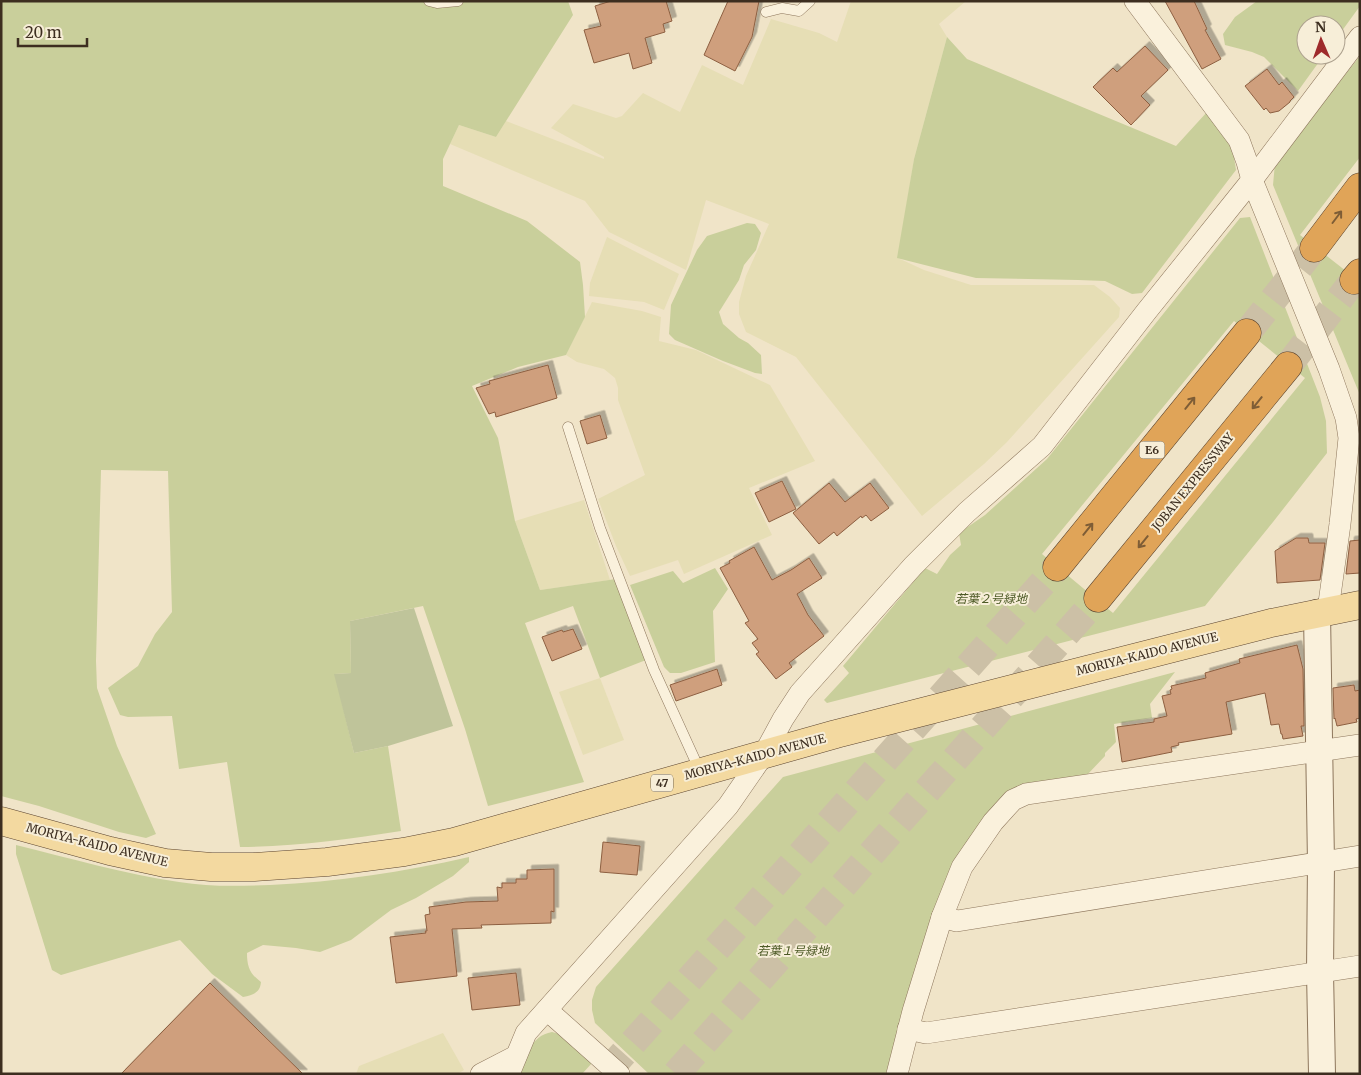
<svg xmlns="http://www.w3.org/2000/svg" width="1361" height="1075" viewBox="0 0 1361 1075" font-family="Merriweather,'Noto Sans JP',serif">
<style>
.farmland{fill:#e6deb5}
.green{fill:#c9cf9b;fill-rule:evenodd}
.cemetery{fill:#bfc49a}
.building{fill:#cf9f7d;stroke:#8d5f41;filter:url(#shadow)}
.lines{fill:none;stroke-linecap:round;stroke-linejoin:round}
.motorway-tunnel{stroke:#ccc0a6;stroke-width:28;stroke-dasharray:28 14;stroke-linecap:butt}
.service-casing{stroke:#8d765c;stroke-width:11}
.minor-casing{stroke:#8d765c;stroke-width:22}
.tertiary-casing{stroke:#8d765c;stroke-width:28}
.primary-casing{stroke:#5b4430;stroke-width:29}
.motorway-casing{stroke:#5b4430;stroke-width:29}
.service{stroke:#faf1dc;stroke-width:10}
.minor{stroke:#faf1dc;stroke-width:21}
.tertiary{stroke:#faf1dc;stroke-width:26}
.primary{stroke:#f3d9a0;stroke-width:28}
.motorway{stroke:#e0a458;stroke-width:28}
.oneway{stroke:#7e5d36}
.labels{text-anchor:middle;stroke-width:4;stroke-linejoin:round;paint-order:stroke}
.shield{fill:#f7eed8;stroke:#756857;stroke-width:1}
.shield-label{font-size:11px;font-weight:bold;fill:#3d2e20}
.street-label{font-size:12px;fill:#3d2e20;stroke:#f7eed8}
.park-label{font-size:12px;font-style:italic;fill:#4d5a26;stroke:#f7eed8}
</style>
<defs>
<filter id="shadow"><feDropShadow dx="4.5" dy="-4.5" stdDeviation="0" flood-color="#0004"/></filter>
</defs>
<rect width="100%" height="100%" fill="#f0e4c8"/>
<g class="farmland">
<path d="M851,1H966L939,24L947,37L914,159L898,258L924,270L971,285H1094L1110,297L1120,308L1119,317L1007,442L984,464L922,516L796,357L746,332L739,314V302L746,276L769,224L706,200L686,270L609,232L585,201L450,144L459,125L496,137L506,121L604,159V157L551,128L573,104L616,118L622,116L643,93L680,112L702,65L743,85L771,19L819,33L837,42Z"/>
<path d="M607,237L679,274L664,310L644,302L589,296L590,283Z"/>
<path d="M592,302L642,311L661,317L659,341L696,350L770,385L815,461L749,488L772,535L684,574L678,560L630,576L616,546L598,499L645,475L618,400V388L615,378L604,369L577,362L566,355Z"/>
<path d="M584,500L610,580L540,590L515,521Z"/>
<path d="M600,678L624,740L583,755L559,692Z"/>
<path d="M443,1033L464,1070L457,1074H356L359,1066Z"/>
</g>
<g class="green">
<path d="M1,1H568L573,15L496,137L459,125L443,159V186L527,221L580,262L583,285L585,317L566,355L518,367L472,386L498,438L515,521L540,590L616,579L646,660L600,678L573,606L525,623L584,782L488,806L465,729L423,606L350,621L351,673L335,674L354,753L388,746L401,831C348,839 294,847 240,847L227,762L179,769L172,716L128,717L120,715L108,688L138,666L155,634L172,612L168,471L101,470L96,661L97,688L117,746L156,834L146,838L119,832L39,806L1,796Z"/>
<path d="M1257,1H1360V6L1336,39V25H1306V55H1324L1298,91L1264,57L1252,52L1225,45L1223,34L1235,17Z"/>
<path d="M947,37L967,59L1176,146L1207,112L1232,145L1236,170L1142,293L1132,294L1105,281L1078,280L976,278L897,258L914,159Z"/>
<path d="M1360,56V157L1300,235L1360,282V395L1273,185L1275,163Z"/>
<path d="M1250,217L1320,397L1326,421L1327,453L1273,522L1205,606L827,703L824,700L849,673L843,666L925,568L937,574L950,555L961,545L959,533L985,515L1047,459L1240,218ZM1234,321L1305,378L1113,613L1042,554Z"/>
<path d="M747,223L755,224L761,233L756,250L744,265L739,280L719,312L723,324L739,338L748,343L761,355L762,374L755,373L723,361L675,340L669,334L671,305L697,250L707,236Z"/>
<path d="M715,568L728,589L713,611L715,662L681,673H670L664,667L630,585L673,571L683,583Z"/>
<path d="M1175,672L1150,704L1152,718L1114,724L1116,742L1105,753V756L1087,775L1001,798L903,1012L886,1074H649L595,1023L592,1010V1000L596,987L783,777Z"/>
<path d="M16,845C69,858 125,874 179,882C209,887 239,886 270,885C337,882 403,872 469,857V862L453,876L416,898L391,910L351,940L320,952L296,948L263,945L247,953C247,967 250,974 261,982C260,993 253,995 243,997L212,974L180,940L61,975L52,970L16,854Z"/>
<path d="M552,1032L559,1034L592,1063L582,1074H519C527,1056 530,1036 552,1032Z"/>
</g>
<path class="cemetery" d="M414,608L453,726L388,746L354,753L334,674L351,673L350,621Z"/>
<g class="building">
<path d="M611,1H666L672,21L663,24L665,32L645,38L652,63L633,69L629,53L594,63L584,30L601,26L595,6Z"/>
<path d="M728,1H759L752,37L735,71L704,55Z"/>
<path d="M1165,1H1194L1207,29L1205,30L1221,59L1202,69Z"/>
<path d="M1145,46L1168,70L1141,96L1150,105L1131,125L1093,87L1113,68L1117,72Z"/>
<path d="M1267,69L1279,85L1282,82L1294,97L1290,101V102L1279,111L1270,113L1266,108L1264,110L1245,86Z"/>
<path d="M548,365L557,398L496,417L495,412L489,414L476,388L490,384L489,381Z"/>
<path d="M600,415L607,438L587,444L580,421Z"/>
<path d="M782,481L796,509L769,522L755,493Z"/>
<path d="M829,483L845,502L870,483L889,508L871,521L866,515L862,518L861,516L837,536L834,532L819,544L793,513Z"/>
<path d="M1296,538H1308L1309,543H1325L1320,580L1277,583L1275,551Z"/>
<path d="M1360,540V573L1346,574L1350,541Z"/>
<path d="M754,547L772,580L791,570L809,558L822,578L797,594L808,615L824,636L789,663L792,667L776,679L756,654L759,652L752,643L758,639L745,623L749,621L720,568L730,563L729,561Z"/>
<path d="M573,629L582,649L552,661L542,637L562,630L563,632Z"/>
<path d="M1297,645L1303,669L1304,726H1301L1303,736L1283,739L1282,734H1281L1279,724L1271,725L1265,693L1226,702L1232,734L1178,743L1179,745L1171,747L1172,752L1122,762L1117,727L1154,722V719L1167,716L1162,696L1171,694L1170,690L1172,689L1171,686L1206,678L1205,673L1240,663L1239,659Z"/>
<path d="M717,669L722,685L676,701L670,685Z"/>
<path d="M1354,685L1355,691L1360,690V718L1356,719L1357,722L1337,726L1335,718L1334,719L1333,688Z"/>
<path d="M603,842L640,846L637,875L600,872Z"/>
<path d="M554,869V912L551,911V923L481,925L482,928L452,929L457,976L396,983L390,937L426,933L425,931H427L425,915L430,914L429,907L466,902L498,901L497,887L502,888V883H516V879H527V870Z"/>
<path d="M516,973L520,1005L472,1010L468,978Z"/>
<path d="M210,983L303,1074H121Z"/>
</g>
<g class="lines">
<g class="motorway-tunnel">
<path d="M1247,333L1314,248"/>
<path d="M1288,366L1354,280"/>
<path d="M605,1074L1057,567"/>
<path d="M676,1074L1098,598"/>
</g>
<defs>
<g id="service">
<path d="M429,1L437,3L458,1"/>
<path d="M766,12L782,8L799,11L810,1"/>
<path d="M568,427L600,528L654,670L700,771"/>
</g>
<g id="minor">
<path d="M1135,1L1239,140L1247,162L1252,180L1329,369L1346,418L1349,438L1340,524L1328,610"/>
<path d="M942,917L957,921L1360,856"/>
<path d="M547,1010L619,1074"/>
<path d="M908,1029L926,1033L1360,966"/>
<path d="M481,1074L516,1056"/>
<path d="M509,1074L526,1033L728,806L764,754L783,719L800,693L913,566L967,512L1042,446L1146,312L1252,180L1360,37"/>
<path d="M897,1074L913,1011L942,917L962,867L993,822L1013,800L1026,794L1360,745"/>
</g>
<path id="tertiary" d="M1317,613L1321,863L1320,972L1322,1074"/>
<path id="primary" d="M1,821L110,851L165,863L211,867H254L327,862L404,852L454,842L836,734L1271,623L1360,605"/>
<g id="motorway">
<path d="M1314,248L1360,187"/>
<path d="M1354,280L1360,273"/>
<path d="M1057,567L1247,333"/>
<path d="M1098,598L1288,366"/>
</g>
</defs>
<use href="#service" class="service-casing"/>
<use href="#minor" class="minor-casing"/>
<use href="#tertiary" class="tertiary-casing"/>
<use href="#primary" class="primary-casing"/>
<use href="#motorway" class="motorway-casing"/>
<use href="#service" class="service"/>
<use href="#minor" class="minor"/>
<use href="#tertiary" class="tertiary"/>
<use href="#primary" class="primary"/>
<use href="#motorway" class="motorway"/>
</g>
<defs><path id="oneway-shaft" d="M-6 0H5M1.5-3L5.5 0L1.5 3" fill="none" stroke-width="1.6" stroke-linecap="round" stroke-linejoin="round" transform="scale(1.25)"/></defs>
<g class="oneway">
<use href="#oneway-shaft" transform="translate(1337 217) rotate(-53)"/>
<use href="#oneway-shaft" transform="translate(1190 403) rotate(-51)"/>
<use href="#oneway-shaft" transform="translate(1257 403) rotate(129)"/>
<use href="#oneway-shaft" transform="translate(1088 529) rotate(-51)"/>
<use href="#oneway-shaft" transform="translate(1143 542) rotate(129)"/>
</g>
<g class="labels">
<g class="shield">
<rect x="1139.5" y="441.5" width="25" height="17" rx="4"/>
<rect x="651" y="774.5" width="22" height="17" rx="4"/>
</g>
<g class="shield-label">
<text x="1152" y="454">E6</text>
<text x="662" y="787">47</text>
</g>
<g class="street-label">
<text transform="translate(1193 482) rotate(-51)" y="4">JOBAN EXPRESSWAY</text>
<text transform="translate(1147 654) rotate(-14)" y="4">MORIYA-KAIDO AVENUE</text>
<text transform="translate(755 757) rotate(-15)" y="4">MORIYA-KAIDO AVENUE</text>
<text transform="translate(97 845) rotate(14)" y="4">MORIYA-KAIDO AVENUE</text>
</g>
<g class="park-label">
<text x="991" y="603">若葉２号緑地</text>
<text x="793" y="955">若葉１号緑地</text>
</g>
</g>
<rect width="1361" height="1075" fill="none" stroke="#3d2e20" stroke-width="5"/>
<g transform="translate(1321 40) rotate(358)"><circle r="24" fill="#f7eed8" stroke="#ada18e"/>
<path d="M0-4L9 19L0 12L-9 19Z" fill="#9e2a2b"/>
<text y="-8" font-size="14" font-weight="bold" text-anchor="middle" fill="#3d2e20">N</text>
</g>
<path d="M18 38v8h69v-8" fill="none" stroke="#3d2e20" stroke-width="2.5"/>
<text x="25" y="38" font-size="15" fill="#3d2e20" stroke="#f7eed8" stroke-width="4" paint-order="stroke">20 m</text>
</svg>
